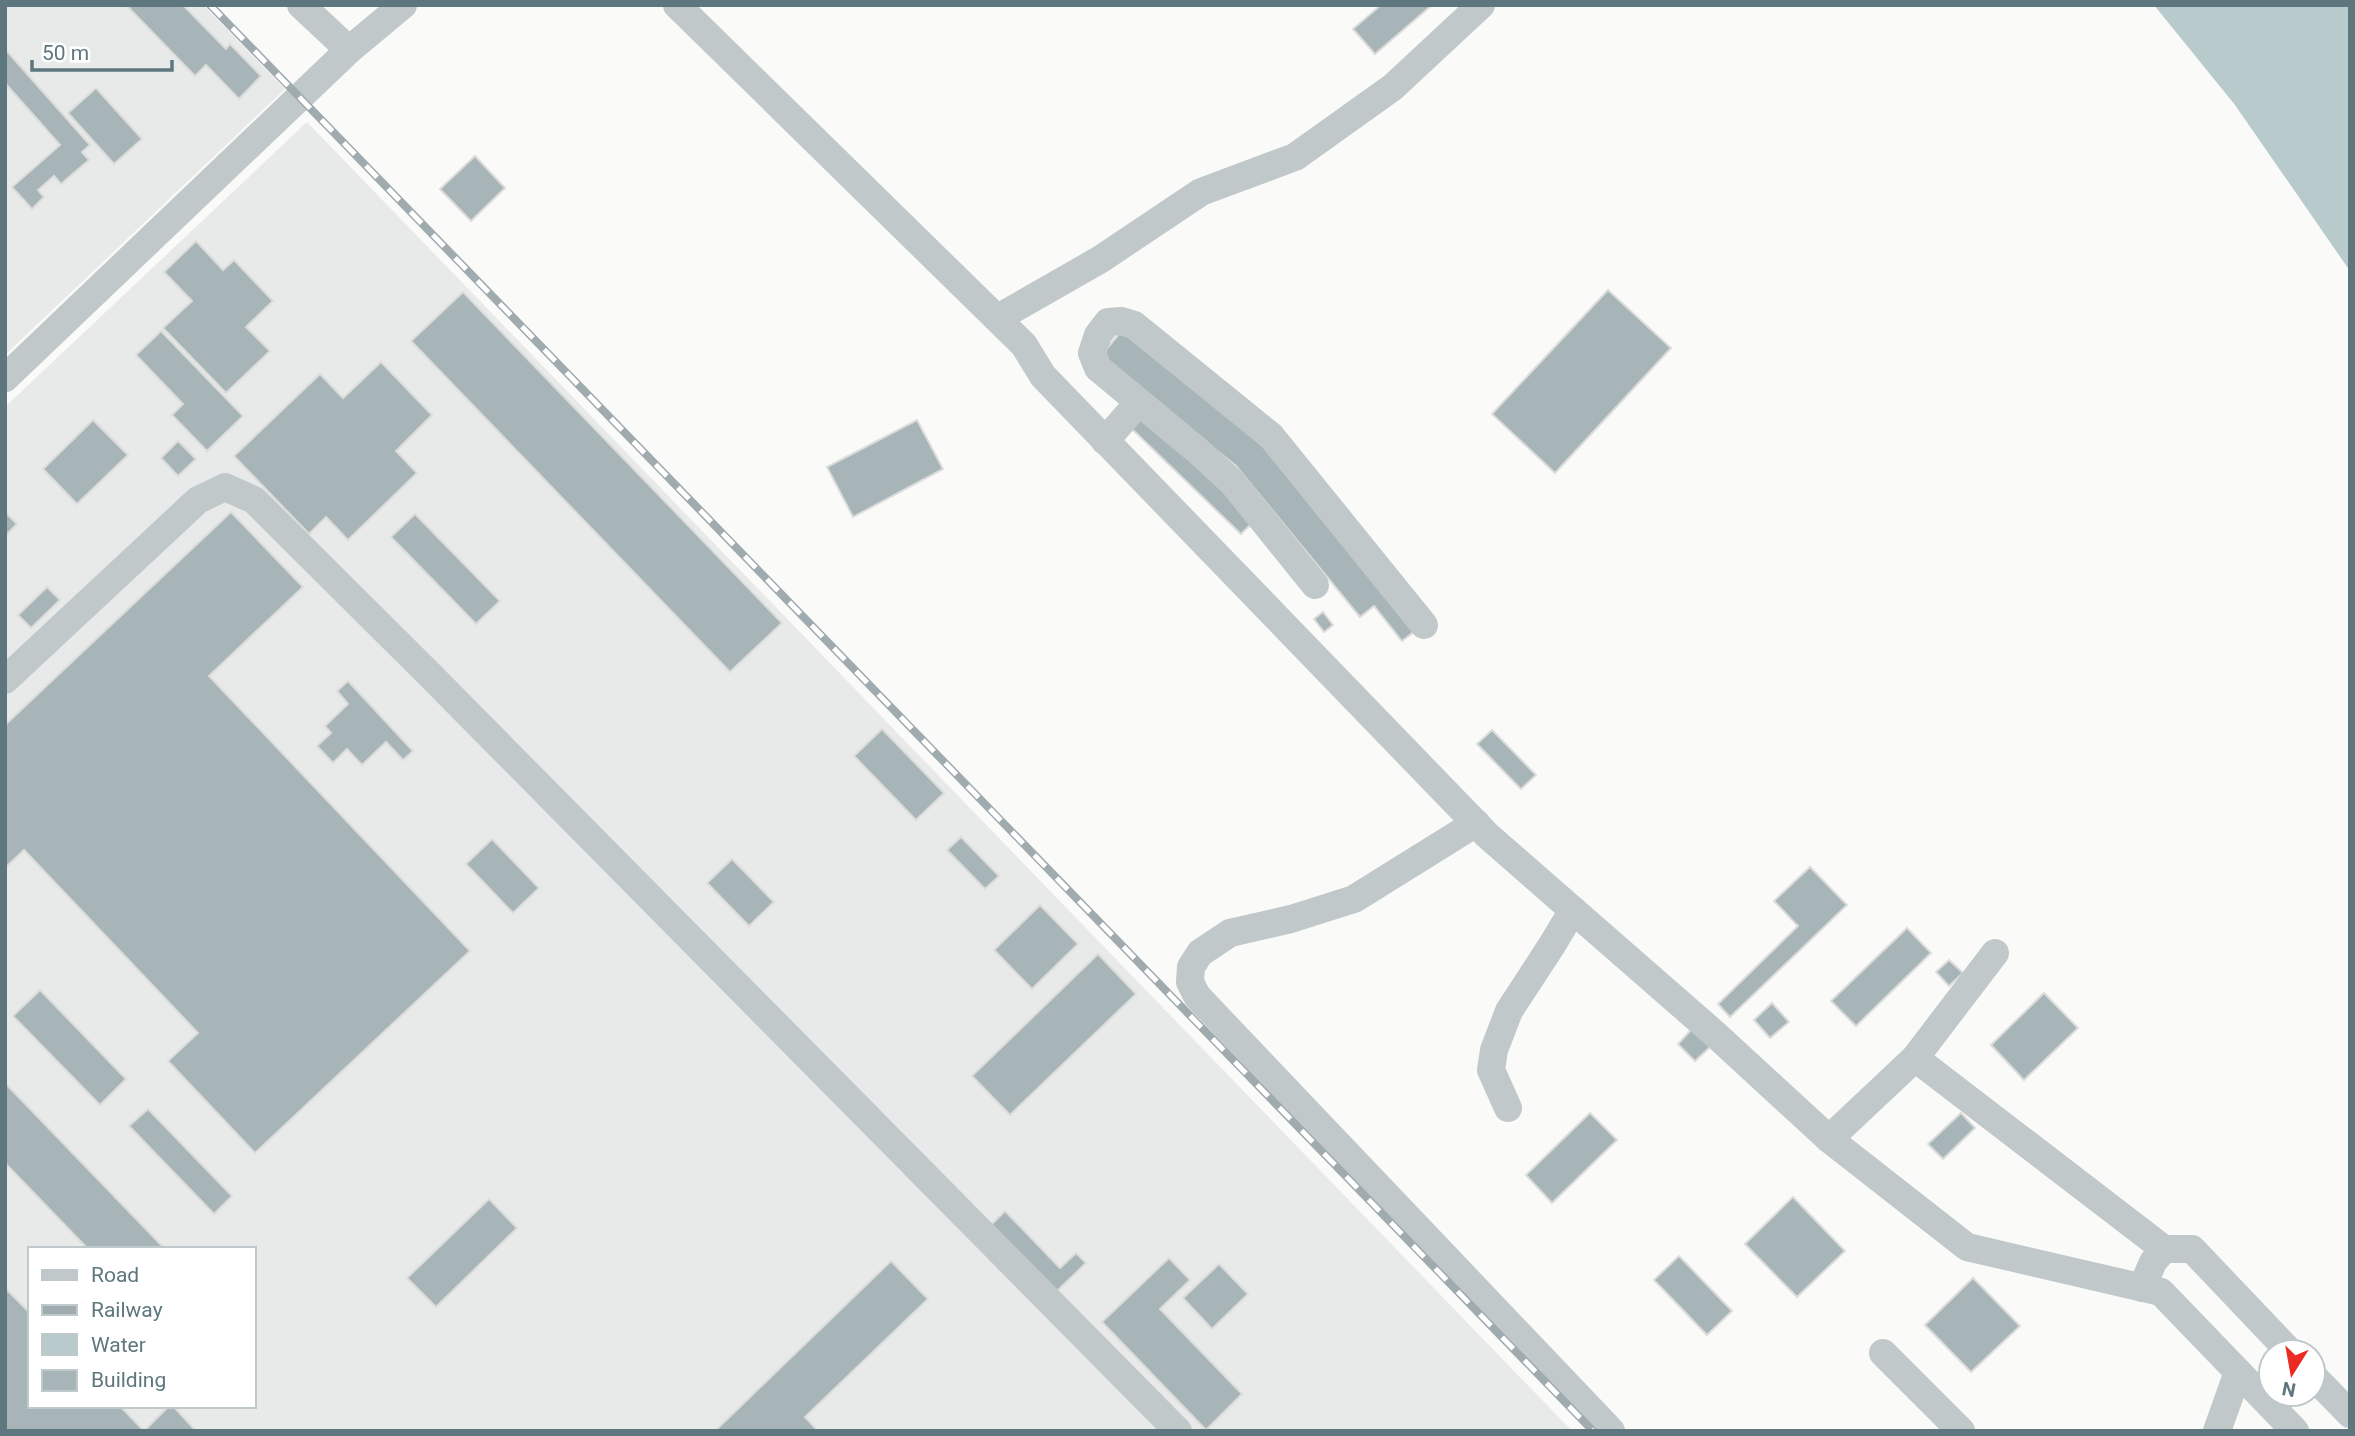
<svg xmlns="http://www.w3.org/2000/svg" width="2355" height="1436" viewBox="0 0 2355 1436" font-family="Roboto,sans-serif">
<style>
.built{fill:#e8eae9;fill-rule:evenodd}
.water{fill:#b8cacb}
.building{fill:#a7b5b8;stroke:#dcdcda;stroke-width:2}
.lines{fill:none;stroke-linecap:round;stroke-linejoin:round}
.minor{stroke:#c0c8ca;stroke-width:28}
.rail-casing{stroke:#a0abaf;stroke-width:8}
.rail{stroke:#fff;stroke-width:5;stroke-dasharray:16;stroke-linecap:butt}
</style>
<rect width="100%" height="100%" fill="#fafaf8"/>
<g class="built">
<path d="M5,5H203L285,89L5,355Z"/>
<path d="M307,122L1572,1431H5V407ZM30,1249H254V1406H30Z"/>
</g>
<path class="water" d="M2154,5H2350V271L2235,105Z"/>
<g class="building">
<path d="M126,5H183L226,49L230,44L261,76L239,99L206,65L195,76Z"/>
<path d="M1381,5H1432L1375,54L1353,29Z"/>
<path d="M5,49L90,145L82,152L89,160L61,184L54,176L38,190L44,197L32,209L12,187L60,145L5,83Z"/>
<path d="M96,88L142,139L114,164L68,113Z"/>
<path d="M475,156L505,188L471,221L440,189Z"/>
<path d="M196,241L223,270L234,260L273,301L246,327L270,351L226,393L163,328L192,301L164,272Z"/>
<path d="M1608,290L1671,348L1555,473L1492,414Z"/>
<path d="M463,292L782,623L730,672L411,341Z"/>
<path d="M1123,329L1259,438L1416,630L1402,641L1374,606L1360,617L1236,466L1100,357Z"/>
<path d="M161,331L243,416L207,451L172,415L183,404L136,355Z"/>
<path d="M381,362L432,415L396,451L417,473L348,540L326,517L309,534L234,456L320,374L343,398Z"/>
<path d="M1144,416L1254,521L1241,534L1131,428Z"/>
<path d="M93,420L128,455L77,504L43,469Z"/>
<path d="M917,420L943,469L853,517L827,467Z"/>
<path d="M178,441L196,459L178,476L161,458Z"/>
<path d="M5,512L17,524L5,536Z"/>
<path d="M231,512L303,587L209,676L470,951L255,1153L168,1061L198,1033L24,850L5,868V725Z"/>
<path d="M415,514L500,601L476,624L391,537Z"/>
<path d="M47,587L60,600L31,628L18,615Z"/>
<path d="M1323,612L1333,625L1324,632L1314,619Z"/>
<path d="M348,681L413,751L403,760L386,742L362,765L347,749L333,763L317,746L331,733L325,726L348,704L337,691Z"/>
<path d="M882,729L944,793L916,820L854,756Z"/>
<path d="M1492,730L1536,775L1521,789L1477,744Z"/>
<path d="M961,837L999,876L985,889L947,850Z"/>
<path d="M492,839L539,888L513,913L466,864Z"/>
<path d="M732,859L774,902L749,926L707,883Z"/>
<path d="M1810,867L1847,905L1730,1017L1718,1004L1798,926L1774,901Z"/>
<path d="M1040,905L1078,944L1032,989L994,950Z"/>
<path d="M1907,928L1931,953L1856,1026L1831,1001Z"/>
<path d="M1098,954L1136,994L1010,1115L972,1076Z"/>
<path d="M1949,960L1963,973L1949,986L1936,972Z"/>
<path d="M40,990L126,1079L100,1105L13,1016Z"/>
<path d="M2044,993L2078,1028L2024,1080L1991,1045Z"/>
<path d="M1772,1003L1789,1022L1770,1038L1754,1020Z"/>
<path d="M1692,1029L1710,1047L1695,1061L1678,1044Z"/>
<path d="M5,1083L165,1249H88L5,1163Z"/>
<path d="M148,1109L232,1196L214,1214L129,1126Z"/>
<path d="M1590,1113L1617,1140L1552,1203L1526,1175Z"/>
<path d="M1961,1113L1975,1128L1943,1159L1928,1144Z"/>
<path d="M1793,1197L1845,1251L1797,1297L1745,1244Z"/>
<path d="M489,1199L517,1228L436,1307L407,1278Z"/>
<path d="M1005,1211L1060,1268L1076,1253L1086,1263L1055,1293L990,1226Z"/>
<path d="M1679,1256L1732,1311L1707,1335L1654,1280Z"/>
<path d="M1169,1258L1190,1280L1160,1309L1242,1394L1206,1430L1102,1322Z"/>
<path d="M891,1261L928,1299L805,1417L818,1431H715Z"/>
<path d="M1219,1264L1248,1294L1212,1329L1183,1298Z"/>
<path d="M1973,1278L2020,1326L1971,1372L1925,1325Z"/>
<path d="M5,1288L30,1313V1406H120L144,1431H5Z"/>
<path d="M169,1406H173L196,1431H144Z"/>
</g>
<g class="lines">
<g class="minor">
<path d="M301,5L349,50"/>
<path d="M677,5L1024,345L1043,376L1487,835L1716,1035L1829,1139L1967,1247L2161,1292L2295,1431"/>
<path d="M998,318L1101,259L1201,192L1295,157L1393,87L1481,5"/>
<path d="M5,378L349,50L403,5"/>
<path d="M1105,441L1139,402"/>
<path d="M1315,585L1232,482L1198,451L1098,368L1092,353L1098,335L1108,322L1121,321L1134,325L1271,436L1424,625"/>
<path d="M5,680L198,500L225,487L254,500L429,674L1178,1431"/>
<path d="M1476,823L1354,899L1291,919L1230,933L1200,953L1191,967L1190,982L1197,996L1611,1431"/>
<path d="M1915,1058L2164,1249"/>
<path d="M1508,1108L1491,1070L1494,1050L1509,1011L1552,945L1573,910"/>
<path d="M1829,1139L1915,1058L1995,953"/>
<path d="M2142,1288L2153,1262L2164,1249H2192L2290,1352"/>
<path d="M1883,1353L1961,1431"/>
<path d="M2313,1376L2350,1414"/>
<path d="M2217,1431L2238,1372"/>
</g>
<defs>
<path id="rail" d="M210,5L1593,1431"/>
</defs>
<use href="#rail" class="rail-casing"/>
<use href="#rail" class="rail"/>
</g>
<rect width="2355" height="1436" fill="none" stroke="#5e777e" stroke-width="14"/>
<rect x="28" y="1247" width="228" height="161" fill="#ffffff" stroke="#bfc9cb" stroke-width="2"/>
<rect x="42" y="1270" width="35" height="10" fill="#c0c8ca" stroke="#bfc9cb" stroke-width="2"/>
<text x="91" y="1282" font-size="21" fill="#5e777e">Road</text>
<rect x="42" y="1305" width="35" height="10" fill="#a0abaf" stroke="#bfc9cb" stroke-width="2"/>
<text x="91" y="1317" font-size="21" fill="#5e777e">Railway</text>
<rect x="42" y="1334" width="35" height="21" fill="#b8cacb" stroke="#bfc9cb" stroke-width="2"/>
<text x="91" y="1352" font-size="21" fill="#5e777e">Water</text>
<rect x="42" y="1370" width="35" height="21" fill="#a7b5b8" stroke="#bfc9cb" stroke-width="2"/>
<text x="91" y="1387" font-size="21" fill="#5e777e">Building</text>
<g transform="translate(2292 1373) rotate(191)"><circle r="33" fill="#ffffff" stroke="#bfc9cb" stroke-width="2"/>
<path d="M0-5L12 26L0 18L-12 26Z" fill="#ed2b25"/>
<text y="-10" font-size="19" font-weight="bold" text-anchor="middle" fill="#5e777e">N</text>
</g>
<path d="M32 60v10h140v-10" fill="none" stroke="#5e777e" stroke-width="3.5"/>
<text x="42" y="60" font-size="21" fill="#5e777e" stroke="#ffffff" stroke-width="5" paint-order="stroke">50 m</text>
</svg>
